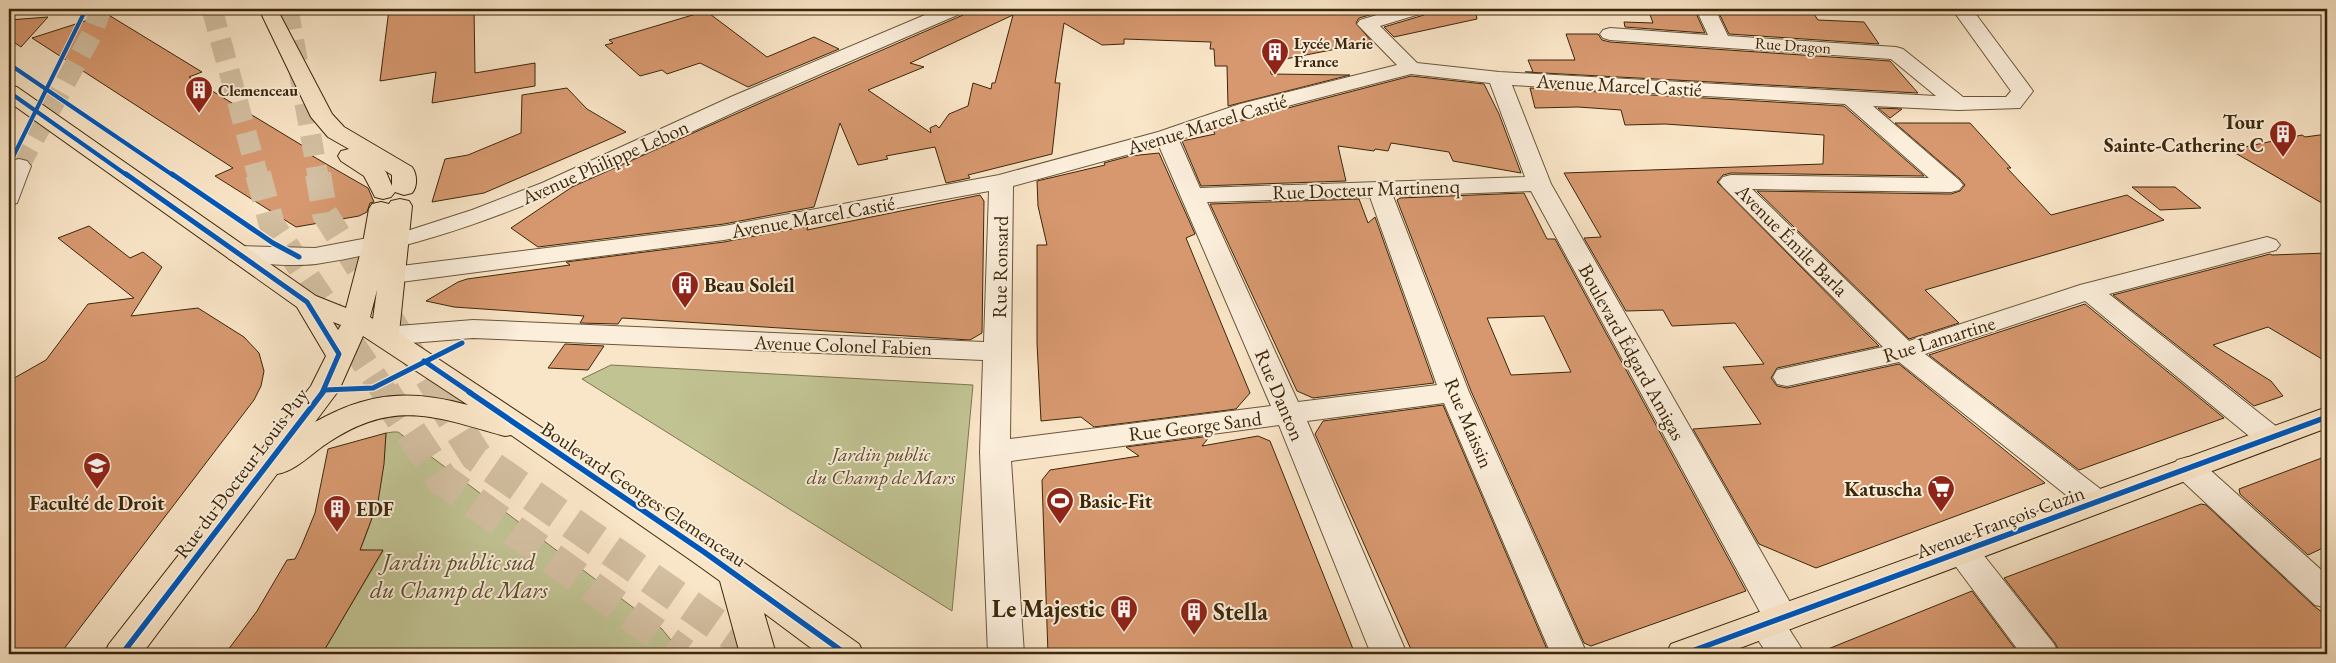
<svg xmlns="http://www.w3.org/2000/svg" width="2336" height="663" viewBox="0 0 2336 663" font-family="'EB Garamond',serif">
<style>
.green{fill:#c1c393;stroke:#7e754e}
.building{fill:#d7986f;stroke:#3b270a;fill-rule:evenodd}
.lines{fill:none;stroke-linecap:round;stroke-linejoin:round}
.minor-tunnel{stroke:#d3bfa1;stroke-width:21;stroke-dasharray:21 11;stroke-linecap:butt}
.highway-tunnel-far2{stroke:#d3bfa1;stroke-width:21;stroke-dasharray:21 11;stroke-linecap:butt}
.highway-tunnel-far1{stroke:#d3bfa1;stroke-width:26;stroke-dasharray:26 13;stroke-linecap:butt}
.highway-tunnel{stroke:#d3bfa1;stroke-width:32;stroke-dasharray:32 16;stroke-linecap:butt}
.minor-casing{stroke:#6a5639;stroke-width:2}
.major-casing{stroke:#3b270a;stroke-width:2}
.minor{fill:#fbeedb;fill-rule:evenodd}
.major{fill:#f9e5c7;fill-rule:evenodd}
.cycleway-far2-casing{stroke:#fbeedb;stroke-width:6}
.cycleway-far1-casing{stroke:#fbeedb;stroke-width:8}
.cycleway-casing{stroke:#fbeedb;stroke-width:9}
.cycleway-far2{stroke:#0057b8;stroke-width:4}
.cycleway-far1{stroke:#0057b8;stroke-width:5}
.cycleway{stroke:#0057b8;stroke-width:5.5}
.labels{text-anchor:middle;stroke-width:4;stroke-linejoin:round;paint-order:stroke}
.far-poi-label{font-size:16px;font-weight:bold;fill:#3b270a;stroke:#fbeedb;text-anchor:start}
.far-street-label{font-size:16px;fill:#3b270a;stroke:#fbeedb}
.street-label{font-size:20px;fill:#3b270a;stroke:#fbeedb}
.poi-label{font-size:20px;font-weight:bold;fill:#3b270a;stroke:#fbeedb;text-anchor:start}
.park-label{font-size:20px;font-style:italic;fill:#5c4e2c;stroke:#fbeedb}
.near-park-label{font-size:24px;font-style:italic;fill:#5c4e2c;stroke:#fbeedb}
.near-poi-label{font-size:24px;font-weight:bold;fill:#3b270a;stroke:#fbeedb;text-anchor:end}
</style>
<rect width="100%" height="100%" fill="#f9e5c7"/>
<filter id="stains"><feTurbulence type="fractalNoise" baseFrequency=".004" numOctaves="4"/><feColorMatrix values="0 0 0 0 .2 0 0 0 0 .09 0 0 0 0 .02 0 0 0 .5 -.17"/></filter>
<radialGradient id="worn" r=".72"><stop offset=".6" stop-color="#630" stop-opacity="0"/><stop offset="1" stop-color="#630" stop-opacity=".3"/></radialGradient>
<g class="green">
<path d="M611,365L973,385L952,611L582,379Z"/>
<path d="M393,432H398L662,629L682,654H322L383,551L360,550C377,510 383,476 386,433Z"/>
</g>
<g class="building">
<path d="M389,9H474L475,73L535,63V86L432,103L436,72L380,81Z"/>
<path d="M968,9H1098L1191,14V9H1391L1359,18L1356,23L1372,42L1270,62L1271,74L1350,75L1228,106L1227,66H1215L1214,49H1210L1211,42L1124,39V44L1102,45L1064,23L1055,83H1060L1052,154L968,175L970,178L946,183L935,147L886,156L888,159L858,165L840,123L814,207L724,224L538,247L511,228L572,187L776,96L963,15ZM1013,15L995,83H992L991,89L973,83L968,106L949,114L939,128L936,125L930,128L931,133L868,90L924,67L910,63Z"/>
<path d="M1428,9H1475L1477,19L1394,37L1384,27L1424,15Z"/>
<path d="M1648,9H1694L1705,33L1625,27L1624,22L1653,23Z"/>
<path d="M1717,9H1796L1812,11L1818,20L1864,22L1879,44L1729,34Z"/>
<path d="M706,11L767,57L814,37L839,49L748,87L700,63L667,74L662,70L640,76L605,45L613,43L609,40Z"/>
<path d="M107,14L202,72L189,77L313,152L309,154L368,188L374,202L370,203L367,212L359,216L296,227L215,176L233,168L32,38Z"/>
<path d="M48,17L21,47L9,39V20Z"/>
<path d="M1566,34H1598L1602,40L1610,42L1890,61L1918,93L1525,72H1533L1528,60H1575Z"/>
<path d="M1411,76L1484,84L1499,114L1521,173L1453,161L1449,152L1391,143L1388,151L1375,149L1374,151L1338,146L1346,181L1201,186L1182,141L1215,134L1213,130L1257,116Z"/>
<path d="M567,88L587,109L626,132L484,193L432,202L445,159L468,155L521,133L522,95Z"/>
<path d="M1530,88L1844,106L1924,176L1731,173L1723,175L1717,182L1879,346L1777,368L1771,378L1777,386L1787,388L1899,364L2045,483L1816,568L1759,544L1693,429L1761,424L1723,367L1764,364L1735,323L1672,326L1663,310L1626,311L1584,238L1601,237L1564,173L1823,164L1824,135L1665,124L1625,125L1621,110L1578,107L1535,108Z"/>
<path d="M1878,108L1902,109L1890,118Z"/>
<path d="M1895,123H1970L2011,168H2007L2051,215L2127,195L2164,220L1925,290L1959,323L1909,339L1757,191L1951,194L1960,191L1965,185L1960,179Z"/>
<path d="M2327,134V206L2230,150L2302,135L2305,137Z"/>
<path d="M1159,153L1195,234L1186,238L1250,393L1236,409L1094,427L1081,417L1041,421L1037,343V245H1047L1038,206L1037,181L1105,165L1104,163L1130,156Z"/>
<path d="M2132,187H2175L2201,208L2160,210Z"/>
<path d="M1524,193L1547,239H1555L1746,591L1591,646L1584,643L1471,391L1397,200L1400,198ZM1544,316L1571,372L1511,375L1487,318Z"/>
<path d="M980,195L984,201L982,333L970,340L622,318L618,324L580,323L584,316L454,307L426,301L458,282L467,279L570,265L566,262L724,242L808,226L807,230Z"/>
<path d="M1359,199L1368,223L1375,217L1434,383L1313,398L1297,391L1210,204Z"/>
<path d="M89,226L130,258L143,252L162,267L131,316L198,308L244,337L259,353L264,371L261,386L254,400L60,654H9V381L46,360L88,304L134,298L58,238Z"/>
<path d="M2327,253V362L2268,327L2213,345L2271,381L2283,396L2254,406L2113,295L2270,254L2272,255Z"/>
<path d="M2085,304L2224,418L2079,470L1929,355Z"/>
<path d="M565,344L604,346L588,370L548,368Z"/>
<path d="M1443,405L1549,654H1413L1315,434L1323,421Z"/>
<path d="M386,433L384,464L378,502L360,550H383L322,654H225L257,611L287,560L295,559L301,547L315,513L328,449Z"/>
<path d="M1210,436L1202,446L1258,436L1270,441L1355,654H1048L1042,480L1050,470L1139,456L1126,447Z"/>
<path d="M2327,456V546L2308,555L2240,494L2239,489Z"/>
<path d="M2201,504L2206,505L2314,606L2327,616V654H2061L2055,643L2004,578Z"/>
<path d="M1972,591L2019,654H1818V653Z"/>
</g>
<g class="lines">
<path class="minor-tunnel" d="M19,166L92,34L101,9"/>
<g class="highway-tunnel-far2">
<path d="M212,9L258,176"/>
<path d="M288,9L318,176"/>
</g>
<g class="highway-tunnel-far1">
<path d="M258,174L272,225L385,393"/>
<path d="M318,174L325,214L437,393"/>
</g>
<g class="highway-tunnel">
<path d="M384,392L442,479L684,654"/>
<path d="M436,392L476,456L759,654"/>
</g>
<defs>
<g id="minor">
<path d="M939,9H965L962,13C879,49 795,84 713,122C584,181 457,243 316,264C290,267 263,263 238,262L229,259L225,254L229,249L238,246L315,248L410,230L472,210L542,183L733,96Z"/>
<path d="M1397,9H1426L1423,13L1380,26L1417,63L1499,72L1936,96L1891,59L1610,40L1603,38L1600,34L1603,30L1610,28L1708,35L1696,9H1715L1728,36L1896,47L1903,49L1963,97H2006L2011,91L1952,9H1972L2033,91L2020,108L1958,110L1873,106L1959,180L1963,185L1959,190L1951,192L1752,189L1909,341L2080,285L2267,237L2276,240L2280,245L2276,250L2109,294L2282,431L2286,438L2282,445L2271,448L2260,445L2085,301L1925,354L2107,494L2112,502L2107,510L2096,514L2085,510L1899,362L1787,386L1777,384L1773,377L1777,370L1883,347L1723,187L1719,182L1723,177L1731,175L1929,178L1845,104L1512,85L1551,184L1799,618L1793,628L1789,629L1805,654H1767L1748,624L1754,614L1760,612L1531,191L1393,196L1469,392L1587,654H1551L1444,403L1307,421L1407,654H1371L1279,425L1011,461L1024,654H988L980,452L983,360L473,338L385,345L375,342L371,336L375,330L385,327L473,320L984,342L989,191L724,240L393,283L384,281L380,275L384,269L393,267L724,226L999,175L1158,132L1240,104L1397,65L1357,24L1360,20ZM1411,74L1490,83L1525,177L1200,188L1179,140L1256,114ZM1159,146L1271,406L1010,439L1013,186ZM1370,197L1437,385L1298,402L1207,202Z"/>
<path d="M19,159L27,161L31,166L17,203L9,205V164L11,161Z"/>
<path d="M2188,457L2199,460L2327,575V608L2315,605L2177,476L2172,468L2177,460Z"/>
<path d="M1962,539L1974,543L2054,644L2059,654H2021L1945,552L1950,543Z"/>
</g>
<g id="major">
<path d="M259,9H277L332,114L344,127L412,167C417,174 418,186 412,193L404,195L395,192L391,197L383,199L375,197L364,176L341,161L338,156L341,151L349,149L328,137L311,117ZM384,170L392,175V186L386,172Z"/>
<path d="M9,86L17,87L316,296L346,308L363,243L369,209L372,204L381,202L389,204L391,201L400,199L409,201L412,206L399,333L716,543L859,644L864,654H819L764,613L776,654H740L720,581L692,561L511,435L505,436C436,417 395,398 329,442C313,452 296,471 277,474L142,654H104L109,644L311,386L326,356L297,307L9,102ZM377,290L373,319L370,317ZM333,322L341,325L338,330ZM363,336L468,405C410,389 368,392 315,422L339,390Z"/>
<path d="M2327,407V428L1724,654H1666L1671,644Z"/>
</g>
</defs>
<use href="#minor" class="minor-casing"/>
<use href="#major" class="major-casing"/>
<use href="#minor" class="minor"/>
<use href="#major" class="major"/>
<defs>
<g id="cycleway-far2">
<path d="M9,64L174,176"/>
<path d="M9,92L128,176"/>
<path d="M9,165L86,9"/>
</g>
<g id="cycleway-far1">
<path d="M126,174L307,302L339,354L322,393"/>
<path d="M172,174L273,243L299,257"/>
<path d="M424,361L471,393"/>
<path d="M324,390L373,388L462,343"/>
</g>
<g id="cycleway">
<path d="M469,392L704,552L846,654"/>
<path d="M122,654L323,392"/>
<path d="M1684,654L2327,417"/>
</g>
</defs>
<use href="#cycleway-far2" class="cycleway-far2-casing"/>
<use href="#cycleway-far1" class="cycleway-far1-casing"/>
<use href="#cycleway" class="cycleway-casing"/>
<use href="#cycleway-far2" class="cycleway-far2"/>
<use href="#cycleway-far1" class="cycleway-far1"/>
<use href="#cycleway" class="cycleway"/>
</g>
<defs>
<symbol id="building-pin" viewBox="-11 -11 22 30"><path d="M0 17L-7.5 6A9.5 9.5 0 1 1 7.5 6Z" fill="#8f2418" stroke="#fbeedb"/><path d="M-4-6H4V6H1V3H-1V6H-4ZM-2.5-4.3h1.7v1.8h-1.7ZM.8-4.3h1.7v1.8H.8ZM-2.5-1h1.7V.8h-1.7ZM.8-1h1.7V.8H.8Z" fill="#fff"/></symbol>
<symbol id="university-pin" viewBox="-11 -11 22 30"><path d="M0 17L-7.5 6A9.5 9.5 0 1 1 7.5 6Z" fill="#8f2418" stroke="#fbeedb"/><path d="M0-5L7-2L0 1L-7-2ZM-4 1L0 2.5L4 1V4Q0 6-4 4Z" fill="#fff"/></symbol>
<symbol id="supermarket-pin" viewBox="-11 -11 22 30"><path d="M0 17L-7.5 6A9.5 9.5 0 1 1 7.5 6Z" fill="#8f2418" stroke="#fbeedb"/><path d="M-6-5.5h2.5l.6 2H6L4.5 2H-2.5L-4.4-4H-6ZM-1.5 3.2a1.3 1.3 0 1 0 .1 0ZM3 3.2a1.3 1.3 0 1 0 .1 0Z" fill="#fff"/></symbol>
<symbol id="stadium-pin" viewBox="-11 -11 22 30"><path d="M0 17L-7.5 6A9.5 9.5 0 1 1 7.5 6Z" fill="#8f2418" stroke="#fbeedb"/><path d="M0-5a6.5 5 0 1 0 0 10a6.5 5 0 1 0 0-10ZM-3.5-1.8h7v3.6h-7Z" fill="#fff"/></symbol>
</defs>
<g fill-rule="evenodd">
<use href="#building-pin" x="1259" y="36" width="32" height="43"/>
<use href="#building-pin" x="183" y="74" width="32" height="43"/>
<use href="#building-pin" x="2267" y="118" width="32" height="43"/>
<use href="#building-pin" x="669" y="269" width="32" height="43"/>
<use href="#university-pin" x="81" y="450" width="32" height="43"/>
<use href="#supermarket-pin" x="1925" y="473" width="32" height="43"/>
<use href="#stadium-pin" x="1044" y="485" width="32" height="43"/>
<use href="#building-pin" x="321" y="493" width="32" height="43"/>
<use href="#building-pin" x="1108" y="593" width="32" height="43"/>
<use href="#building-pin" x="1178" y="596" width="32" height="43"/>
</g>
<g class="labels">
<g class="far-poi-label">
<text x="1294" y="49">Lycée Marie<tspan x="1294" dy="18">France</tspan></text>
<text x="218" y="96">Clemenceau</text>
</g>
<g class="far-street-label">
<text transform="translate(1793 45) rotate(4)" y="6">Rue Dragon</text>
</g>
<g class="street-label">
<text transform="translate(1619 85) rotate(3)" y="7">Avenue Marcel Castié</text>
<text transform="translate(1207 124) rotate(-17)" y="7">Avenue Marcel Castié</text>
<text transform="translate(605 162) rotate(-24)" y="7">Avenue Philippe Lebon</text>
<text transform="translate(1366 189) rotate(-2)" y="7">Rue Docteur Martinenq</text>
<text transform="translate(813 217) rotate(-10)" y="7">Avenue Marcel Castié</text>
<text transform="translate(1792 240) rotate(45)" y="7">Avenue Émile Barla</text>
<text transform="translate(1000 267) rotate(-89)" y="7">Rue Ronsard</text>
<text transform="translate(1939 339) rotate(-17)" y="7">Rue Lamartine</text>
<text transform="translate(843 345) rotate(2)" y="7">Avenue Colonel Fabien</text>
<text transform="translate(1632 352) rotate(61)" y="7">Boulevard Édgard Amigas</text>
<text transform="translate(1280 395) rotate(67)" y="7">Rue Danton</text>
<text transform="translate(1469 423) rotate(67)" y="7">Rue Maissin</text>
<text transform="translate(1195 426) rotate(-7)" y="7">Rue George Sand</text>
<text transform="translate(241 473) rotate(-53)" y="7">Rue du Docteur Louis Puy</text>
<text transform="translate(644 494) rotate(34)" y="7">Boulevard Georges Clemenceau</text>
<text transform="translate(2000 522) rotate(-20)" y="7">Avenue François Cuzin</text>
</g>
<g class="poi-label">
<text x="2264" y="129" text-anchor="end">Tour<tspan x="2264" dy="23">Sainte-Catherine C</tspan></text>
<text x="704" y="292">Beau Soleil</text>
<text x="1922" y="496" text-anchor="end">Katuscha</text>
<text x="1079" y="508">Basic-Fit</text>
<text x="97" y="510" text-anchor="middle">Faculté de Droit</text>
<text x="356" y="516">EDF</text>
</g>
<g class="park-label">
<text x="881" y="461">Jardin public<tspan x="881" dy="23">du Champ de Mars</tspan></text>
</g>
<g class="near-park-label">
<text x="459" y="570">Jardin public sud<tspan x="459" dy="28">du Champ de Mars</tspan></text>
</g>
<g class="near-poi-label">
<text x="1105" y="617">Le Majestic</text>
<text x="1213" y="620" text-anchor="start">Stella</text>
</g>
</g>
<rect width="2336" height="663" fill="none" stroke="#f9e5c7" stroke-width="30"/>
<rect x="10" y="10" width="2316" height="643" fill="none" stroke="#3b270a" stroke-width="2.5"/>
<rect x="15" y="15" width="2306" height="633" fill="none" stroke="#3b270a"/>
<rect width="100%" height="100%" filter="url(#stains)"/>
<rect width="100%" height="100%" fill="url(#worn)"/>
</svg>
